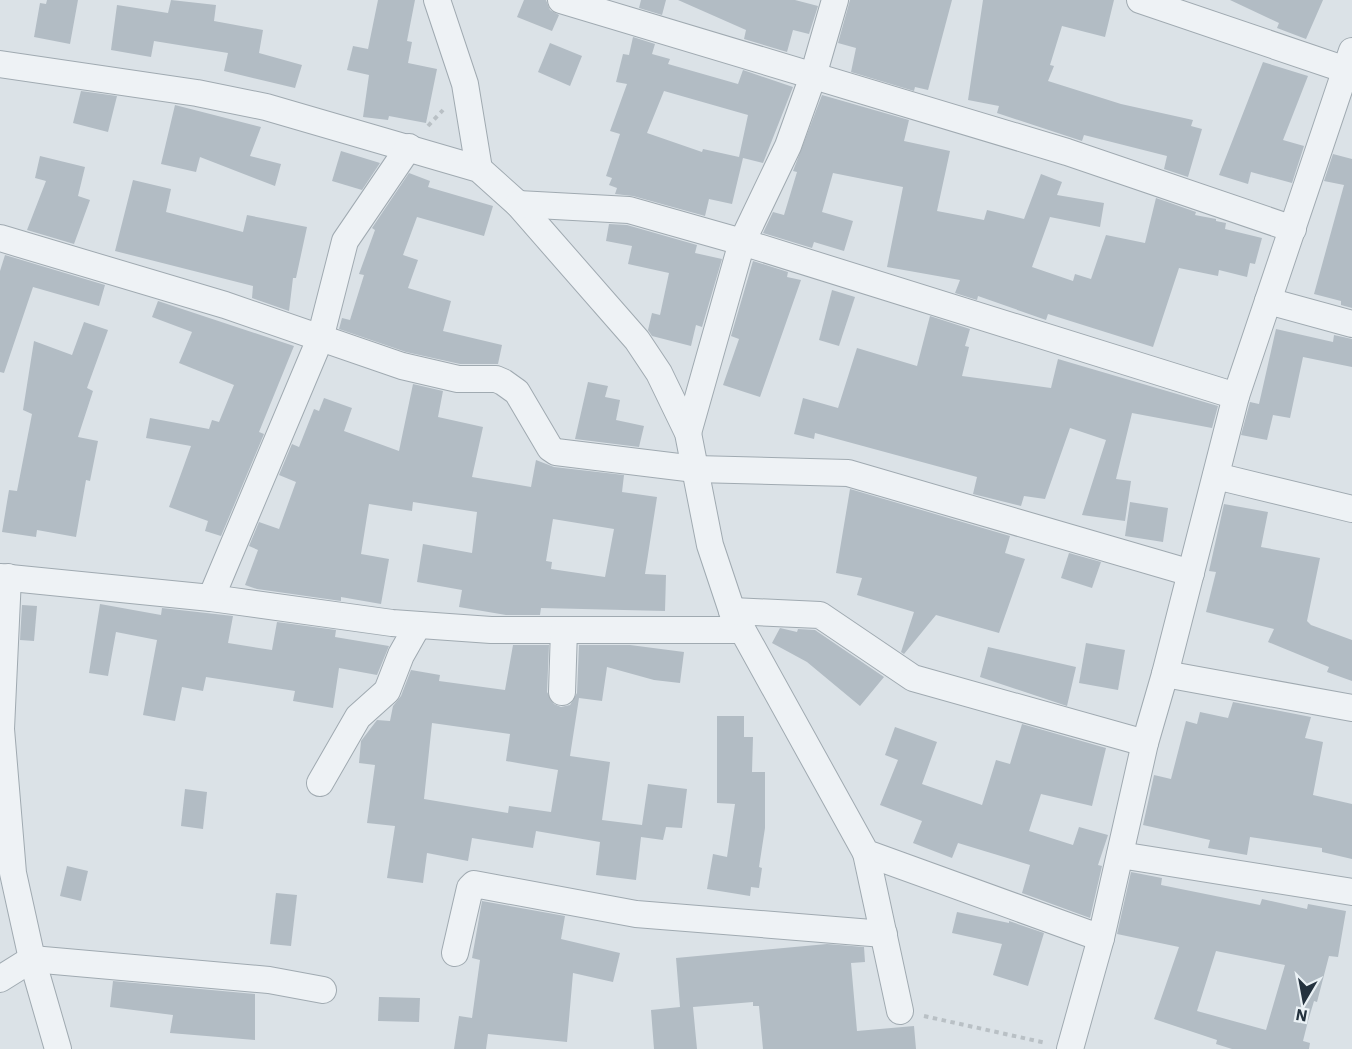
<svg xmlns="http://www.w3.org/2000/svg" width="1352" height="1049" viewBox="0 0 1352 1049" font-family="'IBM Plex Sans',sans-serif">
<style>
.building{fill:#b2bcc4;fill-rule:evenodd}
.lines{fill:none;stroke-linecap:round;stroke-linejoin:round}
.street-casing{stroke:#a0aab1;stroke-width:28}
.path{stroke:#b9c0c5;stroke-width:4;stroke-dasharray:4.5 4.5;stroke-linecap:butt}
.street{stroke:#eef2f5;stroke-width:26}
</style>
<rect width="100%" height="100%" fill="#dbe2e7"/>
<g class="building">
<path d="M47,0H78L70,44L34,37L40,3L46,4Z"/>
<path d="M171,0L216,5L214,21L263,30L259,53L302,65L295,88L224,71L228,53L154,41L151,57L111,50L117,5L168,13Z"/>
<path d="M378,0H415L407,41L412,42L408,63L437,69L426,123L389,116L388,120L363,117L369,75L347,70L353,46L368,49Z"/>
<path d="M524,0H546L550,10L559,15L552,31L517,17Z"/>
<path d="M641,0H666L662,15L639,8Z"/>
<path d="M678,0H795L818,6L809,34L793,30L787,52L744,39L746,30Z"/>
<path d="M850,0H952L928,90L915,87L914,91L851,72L856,48L838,43Z"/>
<path d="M983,0H1114L1105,37L1062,26L1050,65L1054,66L1048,81L1121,104L1193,120L1191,126L1202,129L1188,177L1164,169L1167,156L1084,135L1082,141L997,113L999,106L968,100Z"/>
<path d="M1230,0H1323L1306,39L1277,28L1279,23Z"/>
<path d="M633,37L655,44L652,54L670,59L668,64L738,84L743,70L793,87L763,163L743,158L732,204L709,199L705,216L633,196L615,194L617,188L609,185L612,178L606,176L620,134L610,131L627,84L616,82L623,54L629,55ZM664,91L748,115L739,157L703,149L702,152L647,133Z"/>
<path d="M550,43L582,56L570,86L538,72Z"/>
<path d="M1263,62L1308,76L1283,140L1304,146L1292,183L1251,172L1248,184L1219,175Z"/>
<path d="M81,91L117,96L108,132L73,123Z"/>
<path d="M822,95L909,120L904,141L950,151L937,211L984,220L987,210L1024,219L1041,174L1062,182L1057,195L1104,203L1100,227L1050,217L1032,267L1073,281L1075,274L1091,279L1106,235L1145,243L1156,198L1196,212L1195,215L1216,219V221L1226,223L1225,229L1262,238L1255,264L1250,263L1247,277L1219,270L1218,276L1179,268L1153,347L1048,314L1046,320L978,296L977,300L955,293L960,280L887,267L903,187L833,173L822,212L853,221L844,251L814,242L812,248L763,233L773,212L784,215L797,172L793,171Z"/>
<path d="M175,105L261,127L250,156L281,164L275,186L200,157L196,172L161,164Z"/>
<path d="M341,151L380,163L362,190L332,181Z"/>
<path d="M1333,154L1352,159V308L1341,305V301L1314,294L1344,185L1324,181Z"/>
<path d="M40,156L85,167L78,196L90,200L74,244L27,230L46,181L35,178Z"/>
<path d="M409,173L430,181L428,187L493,206L484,236L417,217L403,255L418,260L408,288L451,301L443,331L502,345L498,364H460L406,352L339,329L342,318L350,320L364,275L359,274L375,230L372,228Z"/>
<path d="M133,180L171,189L166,212L243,232L247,215L307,227L296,278H293L289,311L252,298L253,286L115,251Z"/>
<path d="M609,224L627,225L697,245L695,253L722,259L702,327L696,325L691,346L652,336L648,330L652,313L660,315L669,273L628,264L632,246L606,241Z"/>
<path d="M5,255L105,285L99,306L33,287L4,373L0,372V271Z"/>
<path d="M753,261L788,272L787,277L801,280L760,397L723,385L739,339L731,336Z"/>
<path d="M832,290L855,297L839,346L819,340Z"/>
<path d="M158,301L294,346L259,432L264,434L221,536L205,531L208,521L169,507L191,446L146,438L150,418L209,429L212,420L219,422L234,385L179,363L192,332L152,317Z"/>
<path d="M930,316L970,329L965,346L969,347L962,376L1051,388L1058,359L1218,406L1212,428L1132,413L1116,479L1131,481L1125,521L1082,515L1106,440L1070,428L1045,499L1024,496L1021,506L973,494L977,477L815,433L814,439L794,434L803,398L838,408L857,348L917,366Z"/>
<path d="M84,322L108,330L87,388L93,391L78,437L98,441L90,481L86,480L76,537L37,530L36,537L2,532L9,490L17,491L32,414L23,410L34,341L72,355Z"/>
<path d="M1276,329L1333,342L1334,335L1352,339V367L1303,357L1290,418L1273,415L1267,440L1241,435L1250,402L1259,404Z"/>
<path d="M588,382L608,386L605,397L620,400L616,420L644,426L639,447L575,439Z"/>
<path d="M413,384L443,391L438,417L483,427L472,477L531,487L536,460L554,467L624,475L622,492L657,497L645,574L666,575L665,611L541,608L540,615H506L459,607L462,590L417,582L423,544L472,553L477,512L413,502L412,511L369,504L361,554L389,559L381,604L341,597V601L257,589L245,585L258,550L249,546L259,522L279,529L296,482L279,475L292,444L299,447L314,409L319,411L324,398L352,408L344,431L399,451ZM553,519L614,529L605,577L551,569L552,562L546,561Z"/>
<path d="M850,489L1010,536L1005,553L1025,559L999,633L936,615L904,654L901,652L914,612L857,595L862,578L836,573Z"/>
<path d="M1130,502L1168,508L1163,542L1125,536Z"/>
<path d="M1224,504L1268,512L1261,547L1320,558L1307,621L1311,625L1352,640V681L1327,672L1329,667L1268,642L1274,629L1206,612L1216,572L1209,571Z"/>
<path d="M1069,553L1101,562L1092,588L1061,578Z"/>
<path d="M100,604L161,615L162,608L233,616L228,643L272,650L277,622L336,630L335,637L389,646L377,675L339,668L333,708L293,701L295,691L206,677L203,691L182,687L175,721L143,715L157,640L116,632L108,676L89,673Z"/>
<path d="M22,605L37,606L34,641L20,640Z"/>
<path d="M780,628L797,632L798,629L815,630L884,677L860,706L807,662L772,643Z"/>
<path d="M1086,643L1125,650L1118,690L1079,683Z"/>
<path d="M513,645H549L547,692L554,704L561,707L570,705L577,693L579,645H630L684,652L680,683L654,680L607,667L602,701L579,698L570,756L610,762L602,820L642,825L648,784L687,789L682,828L666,827L663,840L641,837L636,880L596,875L600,842L536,831L533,848L472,838L468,861L427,853L423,883L387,878L395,826L367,823L375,765L359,763L361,741L377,720L390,721L393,706L401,696L411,670L440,675L439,681L505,690ZM432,723L510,734L506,761L558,770L551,812L509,806L508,813L424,799Z"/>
<path d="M988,647L1076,667L1067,706L980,677Z"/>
<path d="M1233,702L1311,717L1305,738L1323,742L1313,795L1352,804V859L1322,852V848L1250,837L1247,855L1208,848L1210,840L1143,825L1154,775L1171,779L1186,721L1197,724L1200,712L1228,718Z"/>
<path d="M717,716H744V737H753L752,772H765V828L759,867L762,868L759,888L751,887L750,896L707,889L713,854L727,857L735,804L717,803Z"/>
<path d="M1022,724L1106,748L1092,806L1041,794L1029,831L1073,845L1079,827L1108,835L1098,865L1102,866L1090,918L1022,893L1030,865L958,843L952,858L913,843L922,821L880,805L898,760L885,755L895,727L937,742L922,784L982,805L996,760L1010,764Z"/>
<path d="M185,789L207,792L203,829L181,826Z"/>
<path d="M67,866L88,871L81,901L60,896Z"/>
<path d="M1131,872L1162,878L1161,885L1260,905L1262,899L1307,909L1308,904L1346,911L1338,957L1329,956L1317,1002L1314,1001L1308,1021L1303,1041L1310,1043L1309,1049H1232L1216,1044L1217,1040L1154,1019L1179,947L1117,934ZM1216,951L1285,965L1266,1030L1197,1011Z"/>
<path d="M276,893L297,895L291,946L270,944Z"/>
<path d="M482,901L565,916L561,939L620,953L613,982L573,973L567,1042L488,1034L486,1049H454L459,1016L472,1018L480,960L472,958Z"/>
<path d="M957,912L1009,923V921L1044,933L1028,986L993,975L1002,944L952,933Z"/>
<path d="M827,944L864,947L865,962L851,963L857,1031L914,1026L916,1049H763L759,1006H753V1002L693,1007L697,1049H654L651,1010L680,1007L676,958Z"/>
<path d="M113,981L255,994V1040L170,1033L173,1015L110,1007Z"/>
<path d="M379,997L420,998L419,1022L378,1021Z"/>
</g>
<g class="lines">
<defs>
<g id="street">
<path d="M437,0L465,84L479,169"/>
<path d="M561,0L1067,152L1293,229"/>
<path d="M1140,0L1352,72"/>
<path d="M0,64L197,93L266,107L479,169L518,204L637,340L659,373L688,433L710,545L732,611L866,853L1101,938"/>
<path d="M518,204L629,210L742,242L1236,396"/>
<path d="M0,238L225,305L402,366L458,379H496L503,382L517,392L550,448L556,452L695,469L848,473L1191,573"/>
<path d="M1268,301L1352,324"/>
<path d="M688,433L742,242L788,146L813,76L835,0"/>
<path d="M1216,476L1352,509"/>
<path d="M0,577L211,598L392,623L491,630H742"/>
<path d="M8,577L1,729L13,873L32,959L58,1049"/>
<path d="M211,598L320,339L345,241L409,147"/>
<path d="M732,611L820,615L913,678L1145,743"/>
<path d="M1165,674L1352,708"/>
<path d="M562,692L564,630"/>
<path d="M320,783L358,717L387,691L401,655L418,625"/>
<path d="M866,853L900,1011"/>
<path d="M1120,855L1352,892"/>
<path d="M455,953L470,888L474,884L636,914L884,934"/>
<path d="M0,979L32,959L269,980L323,990"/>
<path d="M1070,1049L1101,938L1145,743L1165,674L1236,396L1352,51"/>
</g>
</defs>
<use href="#street" class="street-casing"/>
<g class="path">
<path d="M428,126L443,110"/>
<path d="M924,1016L1046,1043"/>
</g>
<use href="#street" class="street"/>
</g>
<g transform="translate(1304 1001) rotate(190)" stroke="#eaf1f5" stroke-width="4.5" paint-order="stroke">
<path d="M0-4.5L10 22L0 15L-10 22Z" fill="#24323e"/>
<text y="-9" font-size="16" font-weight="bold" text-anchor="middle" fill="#24323e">N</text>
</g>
</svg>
